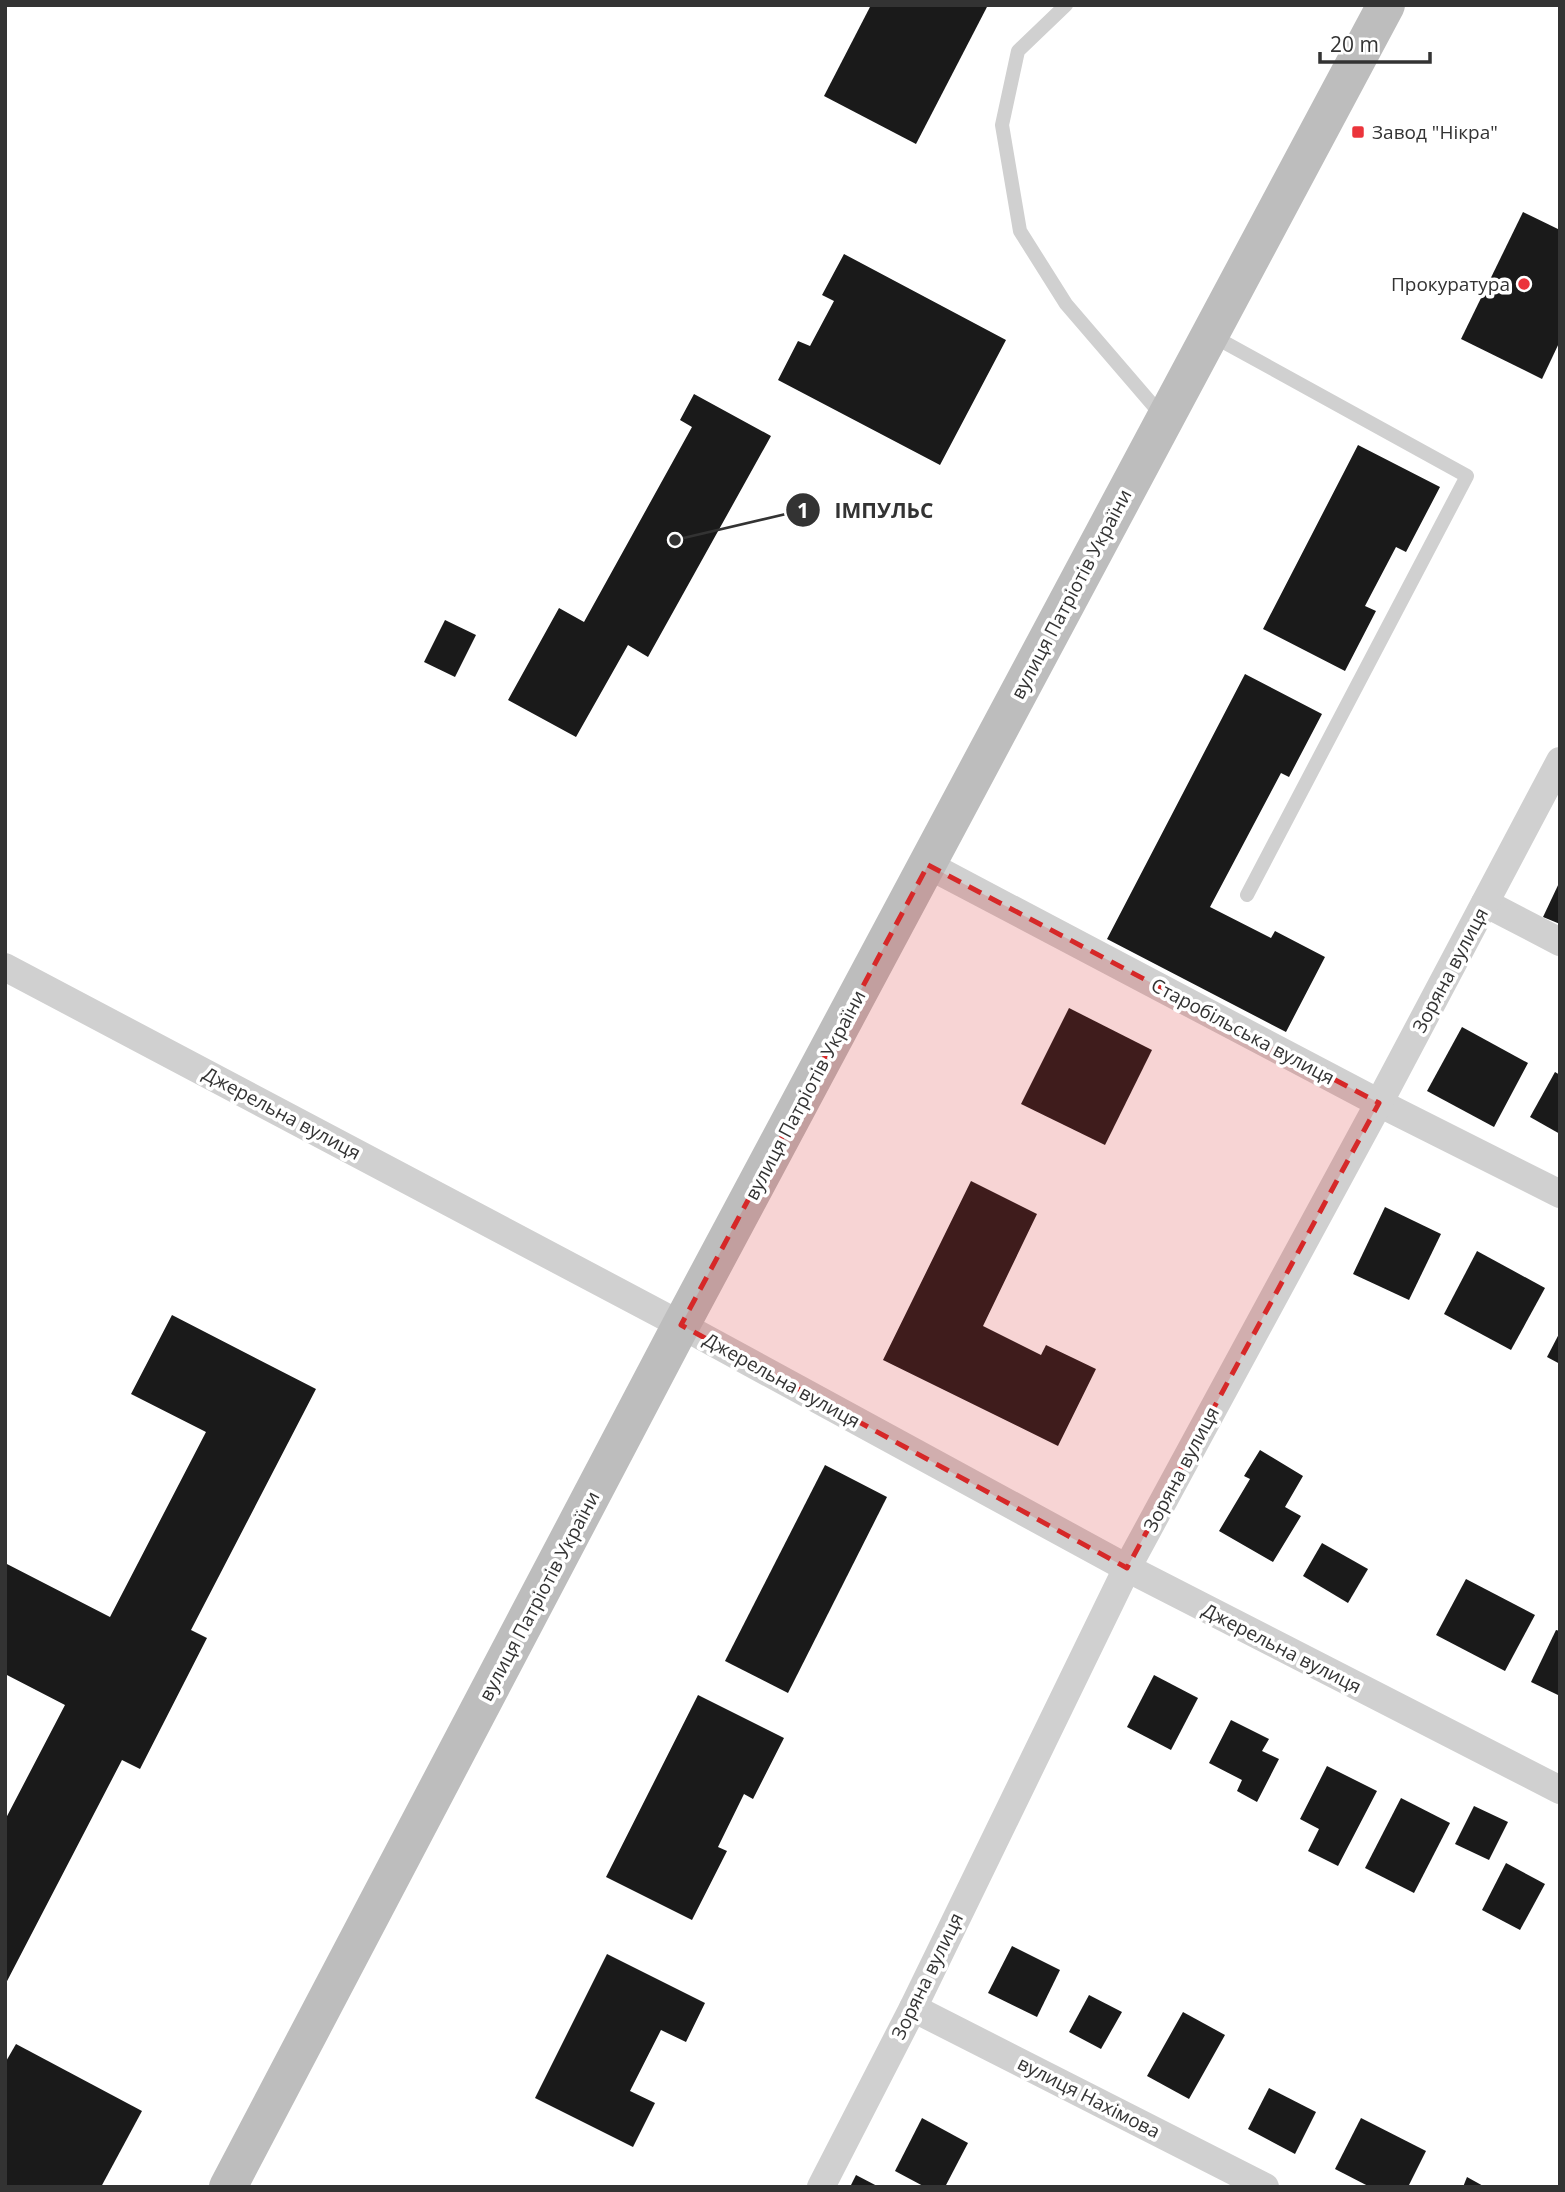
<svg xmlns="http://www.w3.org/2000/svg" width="1565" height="2192" viewBox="0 0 1565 2192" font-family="'Open Sans',sans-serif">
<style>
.building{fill:#1a1a1a}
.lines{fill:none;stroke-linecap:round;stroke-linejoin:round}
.lane{stroke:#d0d0d0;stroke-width:14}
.street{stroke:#d0d0d0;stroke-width:28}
.secondary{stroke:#bdbdbd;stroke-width:38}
.marked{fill:#d62828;fill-opacity:0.2;stroke:#d62828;stroke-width:5;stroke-dasharray:14 9;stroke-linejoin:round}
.poi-dot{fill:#eb343b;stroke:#fff;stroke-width:2.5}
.labels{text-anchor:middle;stroke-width:7;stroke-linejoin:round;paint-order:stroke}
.poi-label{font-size:19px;fill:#333;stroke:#fff;text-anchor:start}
.street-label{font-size:19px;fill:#333;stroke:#fff}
.leader{fill:none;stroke:#333;stroke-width:2.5}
.callout-dot{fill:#333;stroke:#fff;stroke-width:2.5}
.mark-label{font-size:21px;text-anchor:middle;font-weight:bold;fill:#fff}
.callout-label{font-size:21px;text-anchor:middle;font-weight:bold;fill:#333;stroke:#fff;stroke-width:7;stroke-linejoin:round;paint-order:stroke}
</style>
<rect width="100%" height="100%" fill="#fff"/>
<g class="building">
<path d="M871,5H988L916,144L824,96Z"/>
<path d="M1523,212L1560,230V341L1542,379L1461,339Z"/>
<path d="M844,254L1006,340L940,465L778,380L798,341L810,346L834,301L822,295Z"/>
<path d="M694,394L771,436L648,657L628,645L576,737L508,700L559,608L584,622L692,427L680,420Z"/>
<path d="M1358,445L1440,487L1406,552L1396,547L1365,606L1376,611L1345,671L1263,629Z"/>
<path d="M445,620L476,635L455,677L424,662Z"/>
<path d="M1245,674L1322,714L1289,777L1281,773L1210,907L1271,938L1275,931L1325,957L1286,1032L1107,939Z"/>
<path d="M1560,881V924L1543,917Z"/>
<path d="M1069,1008L1152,1050L1105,1145L1021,1104Z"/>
<path d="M1462,1027L1528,1063L1494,1127L1427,1091Z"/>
<path d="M1555,1072L1560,1075V1134L1530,1117Z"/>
<path d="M971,1181L1037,1214L983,1326L1041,1355L1046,1345L1096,1369L1058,1446L883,1360Z"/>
<path d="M1385,1207L1441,1234L1409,1300L1353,1274Z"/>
<path d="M1477,1251L1545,1288L1511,1350L1444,1314Z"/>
<path d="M172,1315L316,1389L191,1630L207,1638L140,1769L122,1760L5,1985V1820L65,1705L5,1674V1563L110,1617L206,1432L131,1394Z"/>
<path d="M1560,1332V1364L1547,1357Z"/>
<path d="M1260,1450L1303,1476L1285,1507L1301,1516L1273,1562L1219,1531L1250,1479L1244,1476Z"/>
<path d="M825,1465L887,1497L788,1693L725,1661Z"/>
<path d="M1322,1543L1368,1569L1348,1603L1303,1576Z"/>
<path d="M1466,1579L1535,1615L1505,1671L1436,1635Z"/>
<path d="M1556,1630L1560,1631V1696L1531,1682Z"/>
<path d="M1154,1675L1198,1698L1171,1750L1127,1727Z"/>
<path d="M698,1695L784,1738L753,1799L744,1794L718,1847L727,1851L692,1920L606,1877Z"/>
<path d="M1231,1720L1269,1739L1262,1751L1279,1759L1257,1802L1237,1791L1242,1780L1209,1763Z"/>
<path d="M1327,1766L1377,1791L1338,1866L1308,1851L1319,1829L1300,1819Z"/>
<path d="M1401,1798L1450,1823L1414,1893L1365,1868Z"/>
<path d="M1474,1806L1508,1822L1489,1860L1455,1844Z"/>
<path d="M1506,1863L1545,1884L1520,1930L1482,1910Z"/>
<path d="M1012,1946L1060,1970L1037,2017L988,1993Z"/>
<path d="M607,1954L705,2003L686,2042L661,2030L630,2091L655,2103L633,2147L535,2098Z"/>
<path d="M1089,1995L1122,2012L1101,2049L1069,2032Z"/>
<path d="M1183,2012L1225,2035L1189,2099L1147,2076Z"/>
<path d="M16,2044L142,2111L101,2187H5V2063Z"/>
<path d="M1269,2088L1316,2112L1295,2154L1248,2129Z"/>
<path d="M922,2118L968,2143L945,2187H925L895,2171Z"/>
<path d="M1361,2118L1426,2151L1408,2187H1370L1335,2169Z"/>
<path d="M856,2175L879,2187H850Z"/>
<path d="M1467,2177L1485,2187H1463Z"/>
</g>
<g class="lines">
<g class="lane">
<path d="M1066,5L1018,51L1002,125L1020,231L1066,304L1164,418"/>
<path d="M1211,335L1467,476L1247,895"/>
</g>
<g class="street">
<path d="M928,865L1379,1103L1560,1194"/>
<path d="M1485,903L1560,942"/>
<path d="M5,967L681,1325L1127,1568L1560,1790"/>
<path d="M913,2008L1265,2187"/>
<path d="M821,2187L913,2008L1127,1568L1379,1103L1560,761"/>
</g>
<path class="secondary" d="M228,2187L681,1325L1386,5"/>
</g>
<path class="marked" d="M928,865L1379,1103L1127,1568L681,1325Z"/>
<g class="poi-dot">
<rect x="1351" y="125" width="14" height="14" rx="3.5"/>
<circle cx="1524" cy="284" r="7"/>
</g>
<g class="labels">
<g class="poi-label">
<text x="1372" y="139">Завод "Нікра"</text>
<text x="1510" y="291" text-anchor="end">Прокуратура</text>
</g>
<g class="street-label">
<text transform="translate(1071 594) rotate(-62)" y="7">вулиця Патріотів України</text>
<text transform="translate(1450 970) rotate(-62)" y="7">Зоряна вулиця</text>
<text transform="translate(1243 1031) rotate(28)" y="7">Старобільська вулиця</text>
<text transform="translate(805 1095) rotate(-62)" y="7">вулиця Патріотів України</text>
<text transform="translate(282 1113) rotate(28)" y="7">Джерельна вулиця</text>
<text transform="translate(782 1380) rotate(29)" y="7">Джерельна вулиця</text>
<text transform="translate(1181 1469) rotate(-62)" y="7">Зоряна вулиця</text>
<text transform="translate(539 1596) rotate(-62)" y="7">вулиця Патріотів України</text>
<text transform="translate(1282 1648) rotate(27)" y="7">Джерельна вулиця</text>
<text transform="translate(927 1976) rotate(-64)" y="7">Зоряна вулиця</text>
<text transform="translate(1089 2097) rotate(27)" y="7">вулиця Нахімова</text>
</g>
</g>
<path class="leader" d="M675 540L803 510"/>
<g class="callout-dot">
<circle cx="675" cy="540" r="7"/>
<circle cx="803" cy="510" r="18"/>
</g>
<g class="mark-label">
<text x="803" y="518">1</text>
</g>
<g class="callout-label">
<text x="884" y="518">ІМПУЛЬС</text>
</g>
<rect width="1565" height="2192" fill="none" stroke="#333333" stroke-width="14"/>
<path d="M1320 52v10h110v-10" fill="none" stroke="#333333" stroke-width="3.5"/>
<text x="1330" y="52" font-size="21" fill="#333333" stroke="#ffffff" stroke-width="5" paint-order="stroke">20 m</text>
</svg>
